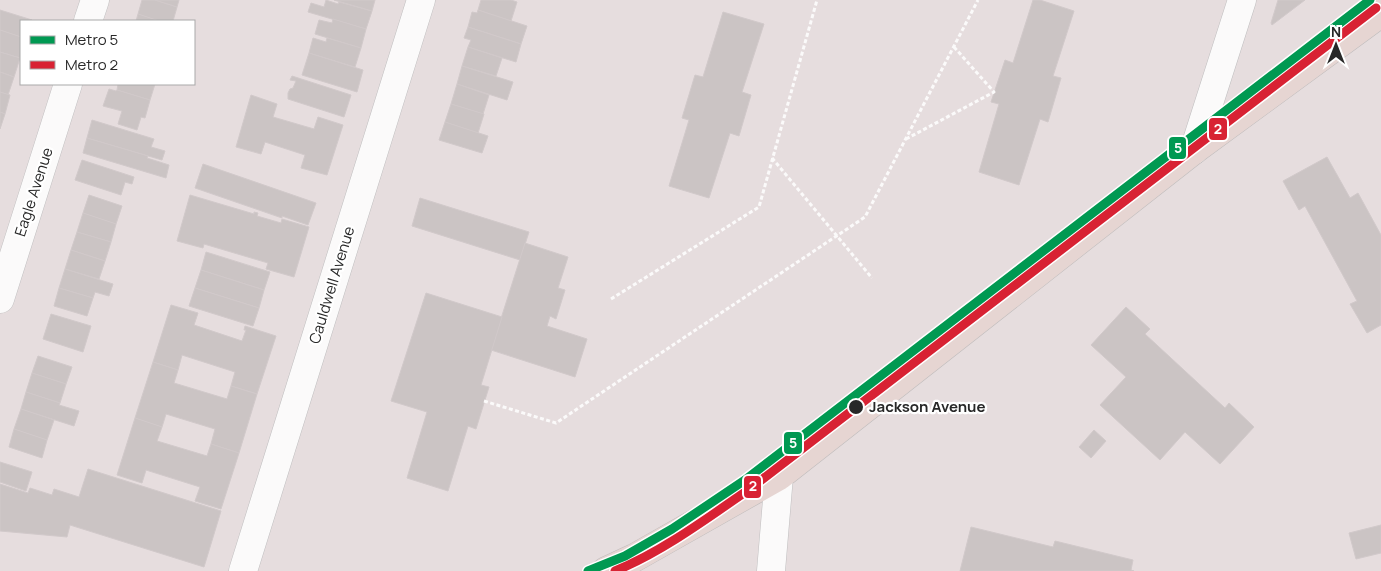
<svg xmlns="http://www.w3.org/2000/svg" width="1381" height="571" viewBox="0 0 1381 571" font-family="Manrope,sans-serif">
<style>
.building{fill:#cbc4c4;stroke:#d1c9ca}
.lines{fill:none;stroke-linecap:round;stroke-linejoin:round}
.minor-casing{stroke:#bfbebf;stroke-width:29}
.major-casing{stroke:#bfbcbc;stroke-width:29}
.path{stroke:#fbfafa;stroke-width:3;stroke-dasharray:4 2.5;stroke-linecap:butt}
.minor{stroke:#fbfafa;stroke-width:28}
.major{stroke:#e6d5d2;stroke-width:28}
.metro-1-casing{stroke:#fff;stroke-width:12}
.metro-2-casing{stroke:#fff;stroke-width:12}
.metro-1{stroke:#009952;stroke-width:9}
.metro-2{stroke:#d82233;stroke-width:9}
.stop-dot{fill:#282828;stroke:#fff;stroke-width:2}
.labels{text-anchor:middle;stroke-width:4.5;stroke-linejoin:round;paint-order:stroke}
.street-label{font-size:15px;fill:#282828;stroke:#fff}
.stop-label{font-size:15px;font-weight:bold;fill:#282828;stroke:#fff;text-anchor:start}
.line-badge{stroke:#fff;stroke-width:2}
.badge-label{font-size:14px;text-anchor:middle;font-weight:bold;fill:#fff}
</style>
<rect width="100%" height="100%" fill="#e6ddde"/>
<g class="building">
<path d="M142,0H155L177,7L173,21H159L138,14Z"/>
<path d="M155,0H179L177,7Z"/>
<path d="M326,0L338,4L339,2L372,11L366,29L308,12L311,3L324,7Z"/>
<path d="M334,0H375L372,11Z"/>
<path d="M481,0H511L517,2L511,21L478,10Z"/>
<path d="M1033,0H1040L1074,11L1053,76L1061,78L1048,122L1040,119L1019,185L979,172L999,104L991,102L1005,60L1013,63Z"/>
<path d="M1278,0H1305L1272,25L1271,23Z"/>
<path d="M0,10L32,20L21,21V37L0,30Z"/>
<path d="M478,10L527,26L521,44L468,27L472,12L477,13Z"/>
<path d="M723,12L764,24L742,92L751,95L739,136L730,133L709,198L669,186L689,120L682,118L695,75L703,77Z"/>
<path d="M138,14L159,21H136Z"/>
<path d="M333,19L366,29L361,48L315,34L319,20L332,23Z"/>
<path d="M468,27L521,44L516,62L468,47L471,40L464,38Z"/>
<path d="M0,30L21,37V53L20,58L0,52Z"/>
<path d="M313,38L326,42L327,38L361,48L355,67L309,53Z"/>
<path d="M468,47L502,58L496,76L462,66Z"/>
<path d="M0,52L20,58L14,77L0,72Z"/>
<path d="M309,53L363,70L357,92L302,75Z"/>
<path d="M462,66L513,82L507,100L457,84Z"/>
<path d="M0,72L14,77L8,95L0,92Z"/>
<path d="M292,76L351,95L344,117L288,99V93L290,89L293,88L296,81L290,80Z"/>
<path d="M118,84H155L150,100L117,90Z"/>
<path d="M457,84L489,95L483,114L451,104Z"/>
<path d="M109,89L116,91L117,90L150,100L145,118L141,117L137,130L118,124L122,111L103,106Z"/>
<path d="M0,92L10,95L5,114L0,112Z"/>
<path d="M251,95L277,104L273,117L314,129L318,117L343,125L327,175L301,168L305,155L265,142L261,154L236,147Z"/>
<path d="M451,104L484,114L478,133L445,122Z"/>
<path d="M0,112L5,114L0,129Z"/>
<path d="M92,120L154,139L151,147L165,151L162,160L87,138Z"/>
<path d="M445,122L488,136L482,153L439,140Z"/>
<path d="M87,138L148,156L147,158L169,165L166,178L83,153Z"/>
<path d="M1327,157L1350,198L1358,193L1381,235V325L1367,333L1350,304L1357,301L1305,206L1299,210L1283,181Z"/>
<path d="M82,160L134,177L132,184L125,182L121,195L75,180Z"/>
<path d="M203,164L316,203L308,225L282,216V218L195,188Z"/>
<path d="M89,195L122,206L116,224L83,213Z"/>
<path d="M190,195L254,214V212L258,213L257,216L281,223L282,219L309,227L294,277L266,269L268,263L204,244L203,248L177,241Z"/>
<path d="M420,198L529,232L520,260L412,226Z"/>
<path d="M83,213L116,224L111,242L77,232Z"/>
<path d="M77,232L111,242L105,261L71,250Z"/>
<path d="M525,243L568,257L558,288L565,290L556,319L550,316L547,326L587,339L575,377L491,350Z"/>
<path d="M71,250L105,261L99,279L65,269Z"/>
<path d="M206,252L270,272L264,290L201,270Z"/>
<path d="M65,269L113,284L109,296L95,292L93,298L59,288Z"/>
<path d="M201,270L264,290L259,308L195,288Z"/>
<path d="M59,288L93,298L87,316L54,306Z"/>
<path d="M195,288L259,308L253,326L189,306Z"/>
<path d="M426,293L502,317L481,385L489,387L476,429L468,426L448,491L407,478L427,412L391,401Z"/>
<path d="M171,305L198,313L194,325L242,341L246,330H244L245,326L276,336L257,394L231,386L235,372L182,355L178,370L153,362Z"/>
<path d="M1126,307L1150,329L1145,334L1225,408L1229,403L1254,427L1220,464L1185,432L1160,460L1100,405L1126,377L1091,345Z"/>
<path d="M51,314L91,326L83,352L43,339Z"/>
<path d="M38,356L72,367L66,384L32,373Z"/>
<path d="M153,362L178,370L174,383L227,399L231,386L257,394L239,453L211,444L215,429L166,414L162,427L135,418Z"/>
<path d="M32,373L66,384L60,403L26,392Z"/>
<path d="M26,392L60,403L59,405L79,411L74,426L21,409Z"/>
<path d="M21,409L54,420L47,440L14,429Z"/>
<path d="M135,418L162,427L157,441L207,456L211,444L239,453L221,509L195,501L200,487L146,470L142,483L117,475Z"/>
<path d="M14,429L47,440L42,458L9,447Z"/>
<path d="M1094,430L1106,441L1091,458L1079,447Z"/>
<path d="M0,462L32,472L26,491L0,482Z"/>
<path d="M88,469L221,511L204,567L70,525L67,537L0,531V484L28,493L30,488L52,495L54,489L79,497Z"/>
<path d="M1381,525V553L1356,559L1349,533Z"/>
<path d="M971,527L1053,547L1055,541L1133,560L1131,570L1134,571H960Z"/>
</g>
<g class="lines">
<defs>
<g id="minor">
<path d="M88,21L95,0"/>
<path d="M1194,150L1242,0"/>
<path d="M0,299L68,84"/>
<path d="M243,571L421,0"/>
<path d="M771,571L779,476"/>
</g>
<path id="major" d="M606,571L634,558L779,476L1194,150L1381,13"/>
</defs>
<use href="#minor" class="minor-casing"/>
<use href="#major" class="major-casing"/>
<g class="path">
<path d="M906,139L994,92L954,47"/>
<path d="M772,158L872,278"/>
<path d="M611,299L759,207L817,0"/>
<path d="M484,401L556,423L865,217L978,0"/>
</g>
<use href="#minor" class="minor"/>
<use href="#major" class="major"/>
<defs>
<path id="metro-1" d="M588,571L625,556L672,529L745,480L1370,0"/>
<path id="metro-2" d="M615,571C662,552 709,517 751,488L1376,8"/>
</defs>
<use href="#metro-1" class="metro-1-casing"/>
<use href="#metro-2" class="metro-2-casing"/>
<use href="#metro-1" class="metro-1"/>
<use href="#metro-2" class="metro-2"/>
</g>
<circle class="stop-dot" cx="856" cy="407" r="8"/>
<g class="labels">
<g class="street-label">
<text transform="translate(34 192) rotate(-72)" y="5">Eagle Avenue</text>
<text transform="translate(332 285) rotate(-73)" y="5">Cauldwell Avenue</text>
</g>
<g class="stop-label">
<text x="869" y="412">Jackson Avenue</text>
</g>
</g>
<g class="line-badge">
<rect x="1208" y="117" width="20" height="24" rx="5" fill="#d82233"/>
<rect x="1168" y="136" width="19" height="24" rx="5" fill="#009952"/>
<rect x="783" y="431" width="20" height="24" rx="5" fill="#009952"/>
<rect x="743" y="475" width="19" height="24" rx="5" fill="#d82233"/>
</g>
<g class="badge-label">
<text x="1218" y="134">2</text>
<text x="1178" y="153">5</text>
<text x="793" y="448">5</text>
<text x="753" y="491">2</text>
</g>
<rect x="20" y="20" width="175" height="65" fill="#ffffff" stroke="#a9a9a9"/>
<rect x="30" y="36" width="25" height="8" fill="#009952" stroke="#a9a9a9"/>
<text x="65" y="45" font-size="15" fill="#282828">Metro 5</text>
<rect x="30" y="61" width="25" height="8" fill="#d82233" stroke="#a9a9a9"/>
<text x="65" y="70" font-size="15" fill="#282828">Metro 2</text>
<g transform="translate(1336 45)" stroke="#ffffff" stroke-width="4" paint-order="stroke">
<path d="M0-4L9 19L0 12L-9 19Z" fill="#282828"/>
<text y="-8" font-size="14" font-weight="bold" text-anchor="middle" fill="#282828">N</text>
</g>
</svg>
